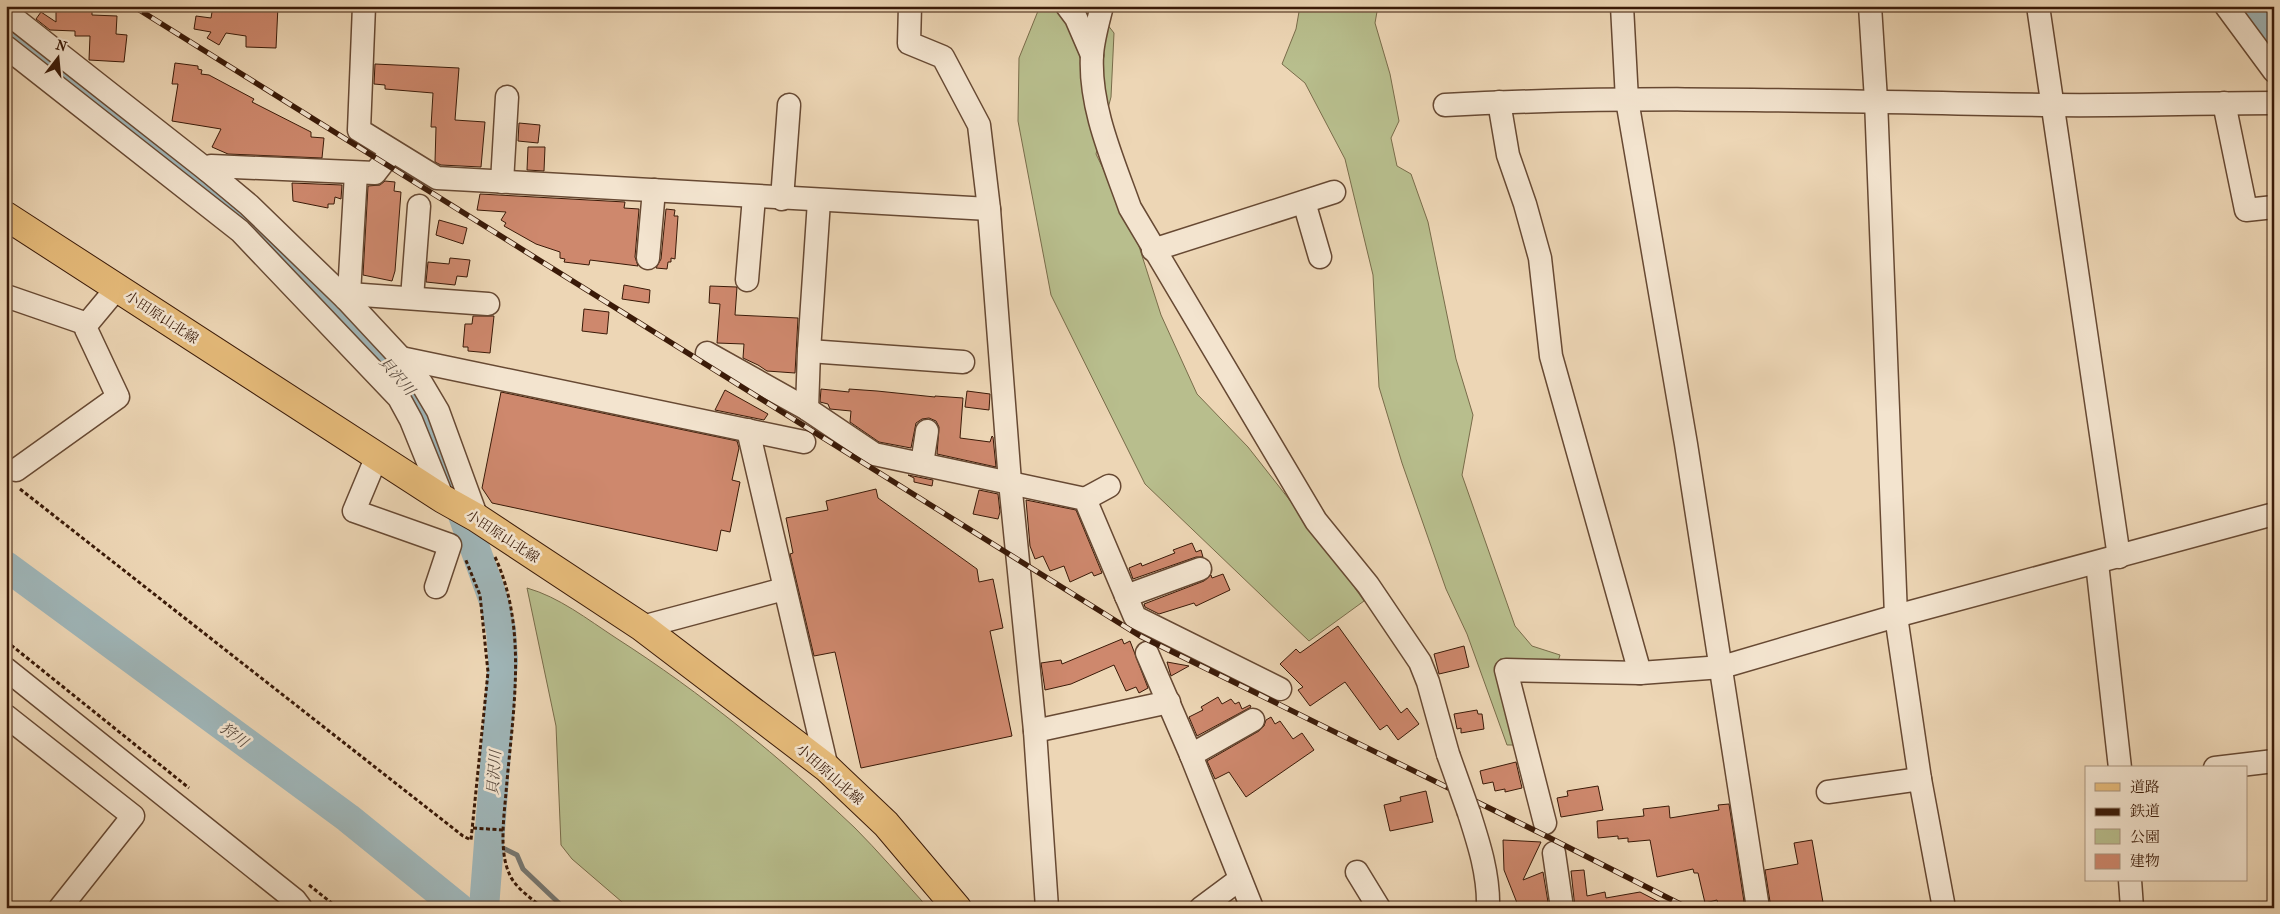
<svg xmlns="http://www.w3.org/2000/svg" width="2280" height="914" viewBox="0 0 2280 914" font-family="'IM FELL French Canon','Noto Serif JP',serif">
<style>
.green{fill:#b8be8d;stroke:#796c4a}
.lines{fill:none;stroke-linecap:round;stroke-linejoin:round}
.stream{stroke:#777872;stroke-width:5}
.river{stroke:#9fb6b9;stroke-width:30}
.building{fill:#ce886d;stroke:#3a1a08}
.minor-casing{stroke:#674933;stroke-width:25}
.major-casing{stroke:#3a1a08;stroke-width:30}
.path{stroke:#3a1a08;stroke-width:3;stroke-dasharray:4 2.5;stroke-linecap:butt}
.minor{stroke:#f3e4cf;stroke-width:22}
.major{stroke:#e6bb7a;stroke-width:28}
.rail-casing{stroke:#3a1a08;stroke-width:5.5}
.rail{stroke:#f3e4cf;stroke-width:4;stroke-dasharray:11;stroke-linecap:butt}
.minor-bridge-casing{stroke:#674933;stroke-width:25;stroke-linecap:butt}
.minor-bridge{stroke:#f3e4cf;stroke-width:22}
.labels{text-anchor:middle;stroke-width:5;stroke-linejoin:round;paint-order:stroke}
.street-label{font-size:14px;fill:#3a1a08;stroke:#f3e4cf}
.water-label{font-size:15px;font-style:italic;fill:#58493d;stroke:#f3e4cf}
</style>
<rect width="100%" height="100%" fill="#edd6b5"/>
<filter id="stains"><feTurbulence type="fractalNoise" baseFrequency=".004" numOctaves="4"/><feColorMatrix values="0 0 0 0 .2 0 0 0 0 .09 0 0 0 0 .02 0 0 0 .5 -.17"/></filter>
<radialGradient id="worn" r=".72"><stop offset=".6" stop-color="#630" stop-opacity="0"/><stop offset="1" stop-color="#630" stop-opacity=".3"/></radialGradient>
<g class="green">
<path d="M1040,6H1093L1114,33L1111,97L1096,154L1136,237L1161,315L1197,394L1248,447L1321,540L1364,601L1309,641L1145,484L1051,295L1018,121L1019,58Z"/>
<path d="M1300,6H1378L1375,23L1390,74L1399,121L1391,138L1397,166L1411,174L1428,222L1456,359L1473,415L1462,475L1515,626L1532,646L1560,655L1557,665L1500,659L1517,745H1507L1467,634L1446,589L1402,463L1379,387L1373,275L1345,159L1305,83L1282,64L1296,29Z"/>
<path d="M527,588C559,597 587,619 616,638C702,693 781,758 855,828C878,851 900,877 922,901L924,908H629L572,859L561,845L556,726Z"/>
</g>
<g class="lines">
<path class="stream" d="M489,841L517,855L523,869L564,908"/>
<g class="river">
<path d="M2256,6L2274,32"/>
<path d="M6,28L239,213L413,391L460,507L494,601L501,630L503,660L484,908"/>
<path d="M6,566L348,818L459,908"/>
</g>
</g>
<g class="building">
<path d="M56,6H92V15L117,16L116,34L127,35L124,62L89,60L90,36H75V31L50,30L36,19L41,12L56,22Z"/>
<path d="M213,6H228L255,11V6H278L276,48L246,47V36L226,33L219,45L207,38L211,32L194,29L196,16L211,18Z"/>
<path d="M175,63L198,66V69L202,70L201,74L209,75L254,99L252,102L311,132V137L324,138L322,158L228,154L212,147L221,129L172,121L178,84H172Z"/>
<path d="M375,64L459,68L455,120L485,122L481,167L441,165L435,162L436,127H431L433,93L385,89V85L374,84Z"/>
<path d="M519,123L540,125L538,143L518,141Z"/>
<path d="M528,147H545L544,171L527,170Z"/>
<path d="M385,181L395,182L394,191L401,192L395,271L392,281L363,275L368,186L380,185Z"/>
<path d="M292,183L342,185L341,199L335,197L334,204H328V208L293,201Z"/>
<path d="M480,194L625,202L624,208L639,209L635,257L638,266L590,260L589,265L564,262L565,259L560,258V252L536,244L504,226L506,223L501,220L506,212L477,210Z"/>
<path d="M666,209L675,210L674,216H678L675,259L671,258V262H668L667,269L656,268L661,259Z"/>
<path d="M439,220L467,228L463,244L436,235Z"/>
<path d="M450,258L470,260L467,277L457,276L455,285L426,282L428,262L449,264Z"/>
<path d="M624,285L650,290L649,303L622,299Z"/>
<path d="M710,286L737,287L735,315L798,318L795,373L767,371L758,365L743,358L744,344L717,343L720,304L709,303Z"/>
<path d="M584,309L609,312L607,334L582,331Z"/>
<path d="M473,316H494L490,353L468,351V347H463L465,324H472Z"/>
<path d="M821,389L849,392V389L877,391L935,397V396L963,398L960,438L990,442L992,436L993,437L996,467L937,454L939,427L936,421L929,418L922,419L916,423L911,448L879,442L850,422L851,411L830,409L828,404L820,402Z"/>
<path d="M725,390L768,414L764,420L715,410Z"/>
<path d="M967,391L990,394L989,410L965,407Z"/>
<path d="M501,392L737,441L739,448L732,480L740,482L730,532L721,530L717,551L492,503L482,488Z"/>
<path d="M908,475L933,480L932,486L914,482V478Z"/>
<path d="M876,489L878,498L977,569L979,582L993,579L1003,628L990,631L1012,736L861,768L835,652L814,656L790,554L793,553L786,518L828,510L826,501Z"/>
<path d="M979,490L998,494L1000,512L998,519L973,514Z"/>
<path d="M1026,500L1076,510L1102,573L1094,576L1092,572L1070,582L1064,566L1050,571L1043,556L1035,559L1030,546Z"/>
<path d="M1192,543L1196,552L1201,550L1203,557H1196L1133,579L1129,568L1141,563L1142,566L1175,553L1173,550Z"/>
<path d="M1223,574L1230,590L1196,606L1194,603L1159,614L1145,607L1144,604L1204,581L1211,575L1212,578Z"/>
<path d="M1338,626L1401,713L1407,708L1419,724L1398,740L1387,725L1380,730L1345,682L1310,706L1298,690L1303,687L1280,664L1296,649L1300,653Z"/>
<path d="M1122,639L1124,644L1130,641L1148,688L1139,693L1136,687L1126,691L1114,665L1071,684L1045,690L1041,663L1061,660L1062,664Z"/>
<path d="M1464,646L1469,667L1439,674L1434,654Z"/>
<path d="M1167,662L1189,666L1171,676Z"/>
<path d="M1218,697L1222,704L1231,699L1235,704L1239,702L1242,709L1250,705L1251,707L1197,736L1189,717L1203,710L1201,707Z"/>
<path d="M1477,710L1478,714H1482L1484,729L1461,733V728L1457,729L1454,714Z"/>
<path d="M1271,717L1275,724L1280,721L1293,739L1302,733L1314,750L1246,797L1229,772L1215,779L1207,761L1259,731L1264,726L1266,720Z"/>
<path d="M1516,762L1522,788L1505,792V789L1495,791L1493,782L1483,784L1480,771Z"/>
<path d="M1598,786L1603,810L1561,817L1557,798L1568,796L1567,791Z"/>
<path d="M1426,791L1433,822L1390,831L1384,805L1401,801L1400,797Z"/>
<path d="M1729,804L1745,908H1730V905L1719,907L1717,900L1705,903L1698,873H1694L1693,869L1657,877L1650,840L1628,842V838L1618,839V836L1598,838L1597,821L1644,816L1643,809L1669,806L1670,818L1719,810L1718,805Z"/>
<path d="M1503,840L1541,842L1523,880L1543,872L1549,908H1519L1504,870Z"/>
<path d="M1812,840L1824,908H1771L1765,870L1798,864L1794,843Z"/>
<path d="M1584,870L1587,896L1605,892L1606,898L1640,892L1671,908H1575L1571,871Z"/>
</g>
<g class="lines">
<defs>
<g id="minor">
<path d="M364,6L359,130L437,178L989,209"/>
<path d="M910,6L909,43L943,57L979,125L989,209L1010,482L1035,731L1047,908"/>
<path d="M1067,6L1076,18L1092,55"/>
<path d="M1102,6C1098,22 1093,39 1092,55C1089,107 1113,160 1130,208L1316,521L1368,585L1420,662L1428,682L1448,754"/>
<path d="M1622,6L1627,100L1686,444L1758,908"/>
<path d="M1870,6L1876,100L1896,616L1920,779L1944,908"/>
<path d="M2038,6L2119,557"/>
<path d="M2226,6L2274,71"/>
<path d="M6,12L207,170L249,205L346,299L401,358L422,384L438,411L477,518"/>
<path d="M6,47L240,231L399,398L411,420L443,499"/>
<path d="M1499,102L1508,155L1525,204L1540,258L1551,356L1640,673"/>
<path d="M2224,103L2246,210L2274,207"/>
<path d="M1445,105C1647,94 1850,102 2053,105C2126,106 2200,103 2274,103"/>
<path d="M207,170L211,166L375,173L392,151"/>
<path d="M502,182L507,97"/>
<path d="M782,199L789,105"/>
<path d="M1304,202L1320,257"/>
<path d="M1153,250L1334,192"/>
<path d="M648,258L654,190"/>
<path d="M747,280L754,197"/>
<path d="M349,294L488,304"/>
<path d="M6,296L87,324"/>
<path d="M412,298L419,206"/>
<path d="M346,299L349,294L356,173"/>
<path d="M809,351L963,362"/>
<path d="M707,353L807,409L874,454L1085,499L1135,617L1280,689"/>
<path d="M401,358L804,442"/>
<path d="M807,409L809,351L819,201"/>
<path d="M748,430L827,768"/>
<path d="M377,456L354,511L450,545L436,587"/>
<path d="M922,464L927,431"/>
<path d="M16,470L118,397L86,329L87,324L117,288"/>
<path d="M1085,499L1109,486"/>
<path d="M2097,563L2120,768"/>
<path d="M1126,596L1200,569"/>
<path d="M642,627L784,589"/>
<path d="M1147,653L1191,755L1252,908"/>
<path d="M6,669L295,900L301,908"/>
<path d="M6,716L133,816L60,908"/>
<path d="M1035,731L1169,702"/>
<path d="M1191,755L1253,720"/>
<path d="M2215,768L2274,761"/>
<path d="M1828,792L1920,779"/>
<path d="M1469,813C1479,844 1489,875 1488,908"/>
<path d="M1545,823L1506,670L1640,673L1722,667L1896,616L2274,514"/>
<path d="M1554,853L1562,908"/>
<path d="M1357,872L1379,908"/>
<path d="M2130,880L2132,908"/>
<path d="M1201,908L1240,879"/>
</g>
<path id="major" d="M6,216L443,499L477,518L642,627L827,768L886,824L957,908"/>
</defs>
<use href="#minor" class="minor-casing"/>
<use href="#major" class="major-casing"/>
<g class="path">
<path d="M20,489L463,836L471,840L488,672L480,595L465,558"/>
<path d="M495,557C529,630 512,716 506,793C504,816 499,851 509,873C514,887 531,898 543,908"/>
<path d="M6,641L189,788"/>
<path d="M473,828L503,830"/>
<path d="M309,885L338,908"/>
</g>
<use href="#minor" class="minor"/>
<use href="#major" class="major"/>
<defs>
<path id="rail" d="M133,6L1140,636L1548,837L1688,908"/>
</defs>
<use href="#rail" class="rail-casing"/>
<use href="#rail" class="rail"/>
<defs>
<path id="minor-bridge" d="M1448,754L1469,813"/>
</defs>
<use href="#minor-bridge" class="minor-bridge-casing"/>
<use href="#minor-bridge" class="minor-bridge"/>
</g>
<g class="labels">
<g class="street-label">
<text transform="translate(162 317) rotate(33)" y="5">小田原山北線</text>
<text transform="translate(503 536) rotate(33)" y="5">小田原山北線</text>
<text transform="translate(830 774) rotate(41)" y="5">小田原山北線</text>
</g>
<g class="water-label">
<text transform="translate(397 376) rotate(49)" y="5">貝沢川</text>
<text transform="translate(234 735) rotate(36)" y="5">狩川</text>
<text transform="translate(494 773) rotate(-86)" y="5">貝沢川</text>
</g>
</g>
<rect width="2280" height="914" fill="none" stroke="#edd6b5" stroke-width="25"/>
<rect x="8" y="8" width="2265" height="899" fill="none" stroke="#3a1a08" stroke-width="2.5"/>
<rect x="12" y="12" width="2255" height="889" fill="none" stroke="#3a1a08"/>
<rect x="2085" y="766" width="162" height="115" fill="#f3e4cf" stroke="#a9937f"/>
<rect x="2095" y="783" width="25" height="8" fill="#e6bb7a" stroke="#a9937f"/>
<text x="2130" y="792" font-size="15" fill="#3a1a08">道路</text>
<rect x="2095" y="808" width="25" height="8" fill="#3a1a08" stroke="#a9937f"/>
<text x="2130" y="816" font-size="15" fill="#3a1a08">鉄道</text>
<rect x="2095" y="829" width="25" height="15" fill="#b8be8d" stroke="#a9937f"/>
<text x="2130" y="842" font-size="15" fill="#3a1a08">公園</text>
<rect x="2095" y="854" width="25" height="15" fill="#ce886d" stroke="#a9937f"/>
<text x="2130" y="866" font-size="15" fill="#3a1a08">建物</text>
<g transform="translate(58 58) rotate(16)" stroke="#f3e4cf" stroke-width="4" paint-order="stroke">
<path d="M0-4L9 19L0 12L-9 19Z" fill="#3a1a08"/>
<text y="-8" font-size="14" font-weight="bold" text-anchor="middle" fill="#3a1a08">N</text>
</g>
<rect width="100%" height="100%" filter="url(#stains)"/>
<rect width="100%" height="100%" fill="url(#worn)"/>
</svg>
